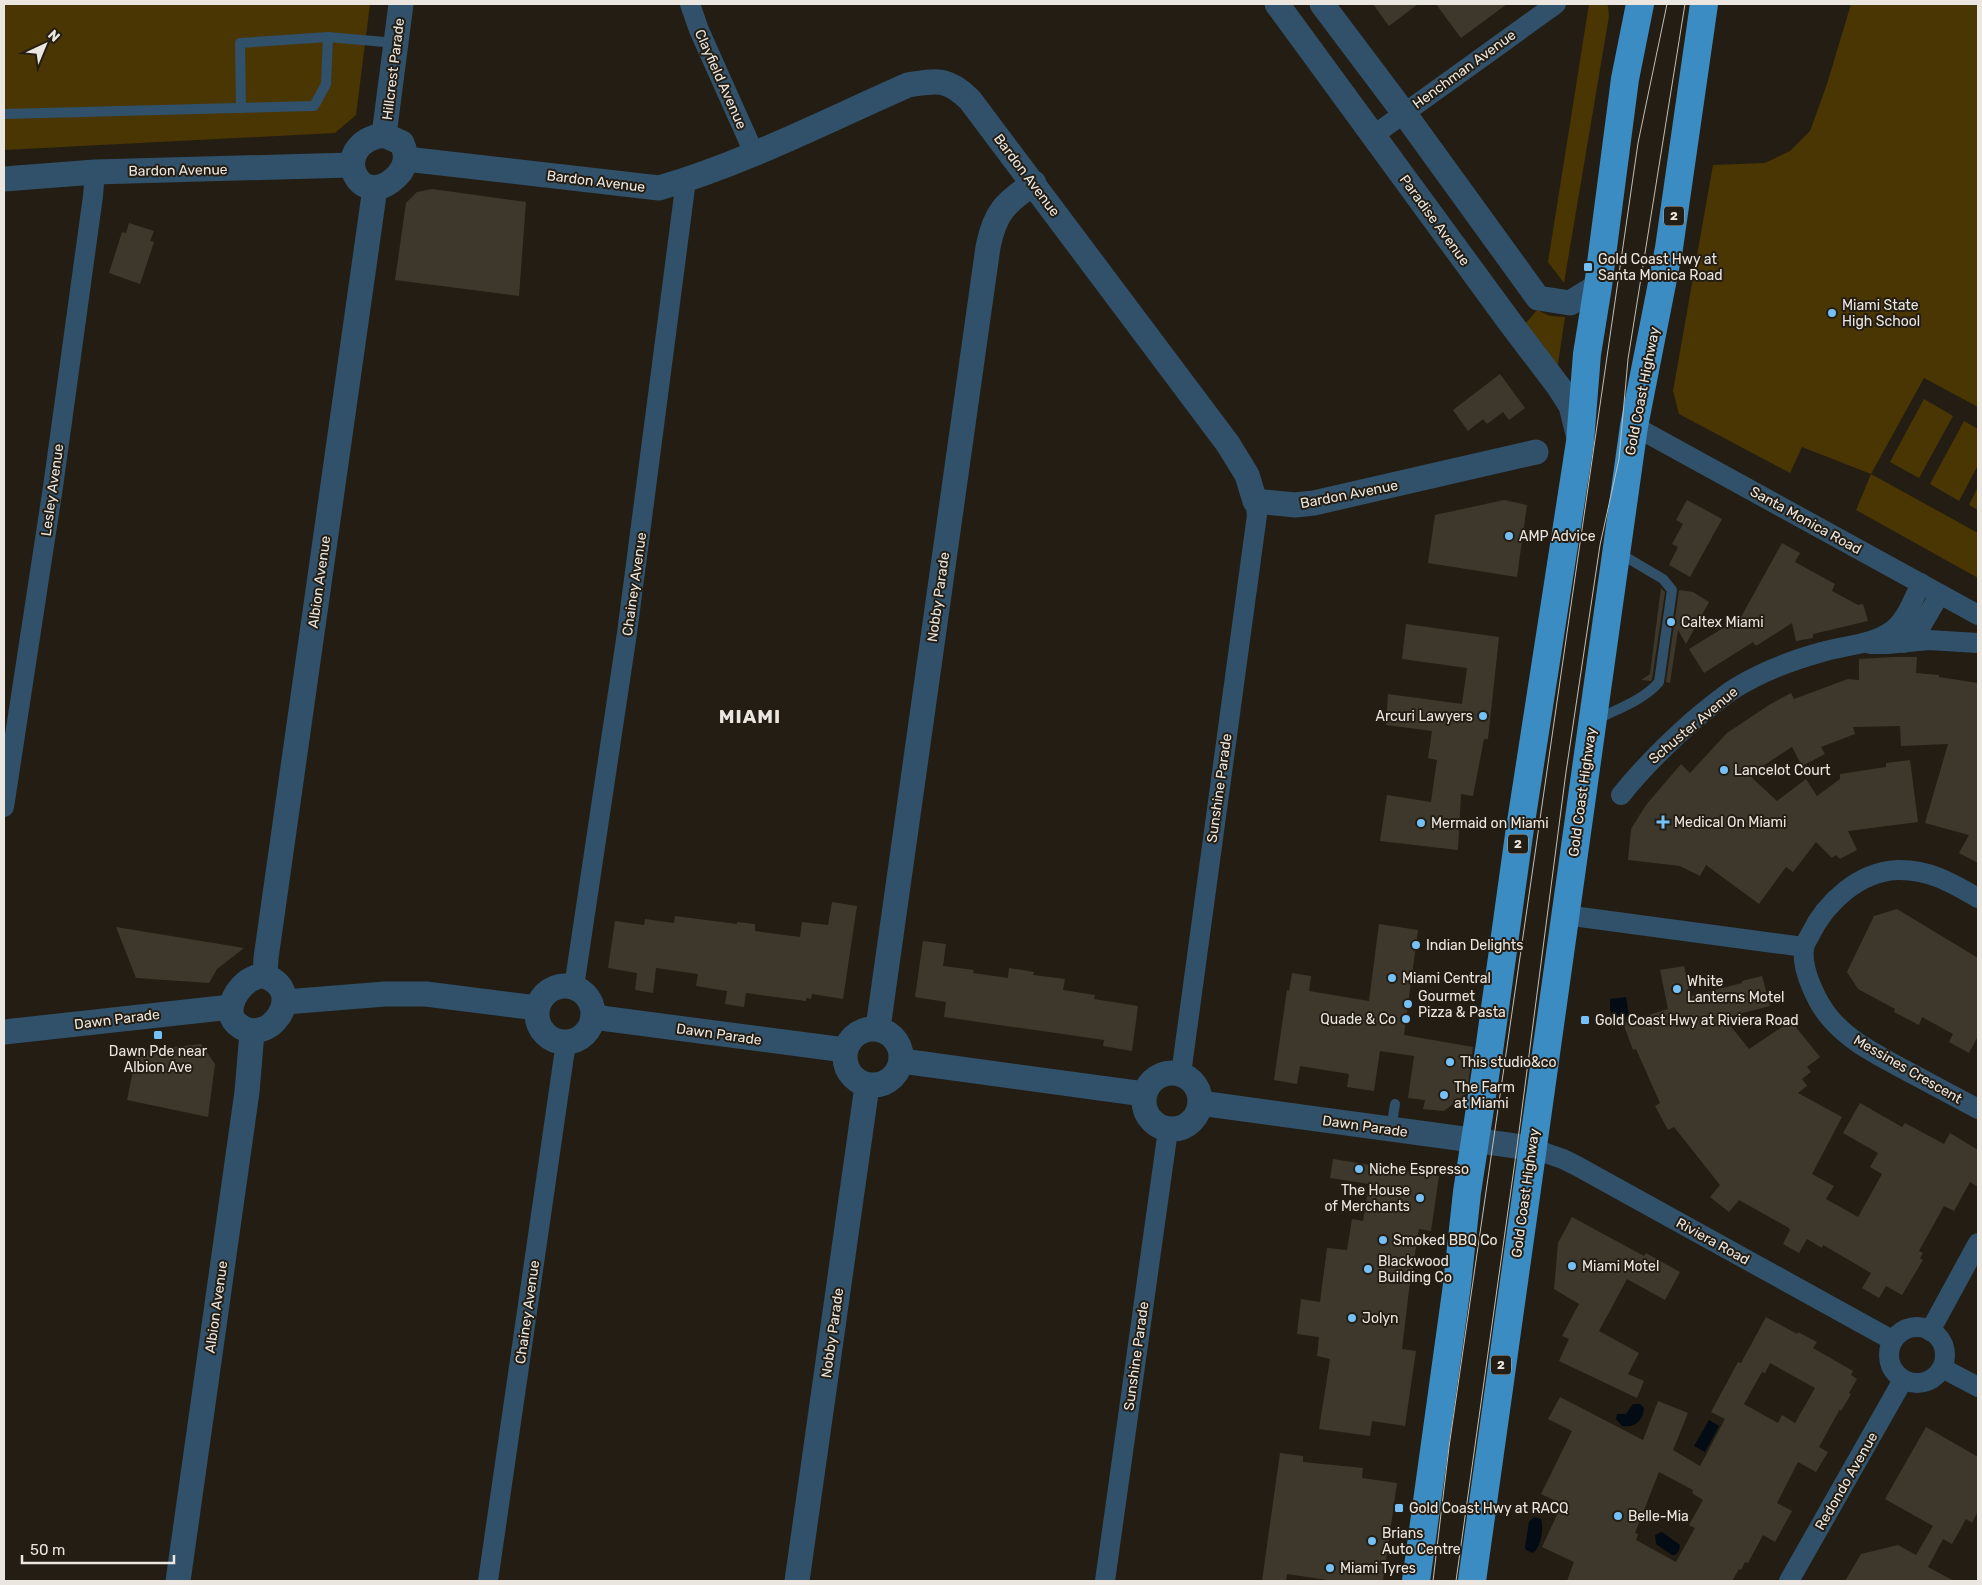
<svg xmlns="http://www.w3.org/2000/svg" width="1982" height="1585" viewBox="0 0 1982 1585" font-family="Rubik,sans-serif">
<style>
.green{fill:#4a3603}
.water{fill:#030c15}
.building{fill:#3e382c;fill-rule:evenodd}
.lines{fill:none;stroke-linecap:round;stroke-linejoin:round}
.service{stroke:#305169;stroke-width:10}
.minor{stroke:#305169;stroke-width:20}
.tertiary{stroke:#305169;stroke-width:25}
.trunk{stroke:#3b8cc3;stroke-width:28}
.tram{stroke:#c2beb6;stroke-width:1}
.poi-dot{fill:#75c0f6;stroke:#231d13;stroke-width:2}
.labels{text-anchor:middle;stroke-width:4;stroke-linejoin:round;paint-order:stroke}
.shield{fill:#231d13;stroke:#afaaa2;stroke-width:1}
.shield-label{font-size:12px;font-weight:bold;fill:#ebe7e0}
.street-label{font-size:14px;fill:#ebe7e0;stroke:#231d13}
.poi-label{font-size:14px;fill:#ebe7e0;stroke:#231d13;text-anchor:start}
.district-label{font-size:19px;font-weight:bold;letter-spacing:1px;fill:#ebe7e0;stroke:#231d13}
</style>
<rect width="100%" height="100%" fill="#231d13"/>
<g class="green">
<path d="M4,4H370L356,115L335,133L4,150Z"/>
<path d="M1589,4H1606L1608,6L1609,16L1564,283L1548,262Z"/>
<path d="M1851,4H1978V407L1924,378L1871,474L1978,533V578L1856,510L1871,474L1802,447L1790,473L1679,414L1673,391L1713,165L1765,163L1790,151L1810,131L1827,84Z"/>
<path d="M1537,310L1550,316L1565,317L1557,370L1522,328Z"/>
<path d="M1924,399L1953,416L1919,478L1890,462Z"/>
<path d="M1964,421L1978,429V465L1959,501L1930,484Z"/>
<path d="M1978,487V510L1969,505Z"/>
</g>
<g class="water">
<path d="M1626,997L1629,1017L1614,1021L1610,1009V999Z"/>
<path d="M1633,1404H1640L1644,1408C1643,1421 1635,1428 1622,1426L1616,1419L1617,1414H1626Z"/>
<path d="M1709,1420L1719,1426L1705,1452L1694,1446Z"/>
<path d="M1534,1517L1541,1519C1544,1528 1541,1547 1533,1553L1526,1550L1525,1547L1529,1522Z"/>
<path d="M1662,1532L1680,1545L1679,1551L1675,1555H1672L1656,1544L1655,1535Z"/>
</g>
<g class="building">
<path d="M1373,4H1418L1389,26Z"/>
<path d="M1436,4H1507L1461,38Z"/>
<path d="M432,189L526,202L519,296L395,280L406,203L417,192Z"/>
<path d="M129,223L154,231L150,241L154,242L140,284L109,273L122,232L126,233Z"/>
<path d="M1500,374L1525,408L1509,420L1503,412L1487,424L1483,419L1468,431L1453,410Z"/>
<path d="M1504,500L1527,505L1517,577L1428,563L1435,515Z"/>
<path d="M1687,500L1722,519L1690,577L1669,565L1678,547L1672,544L1683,524L1676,520Z"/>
<path d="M1782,543L1800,553L1795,562L1835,584L1832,591L1858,605L1863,604L1868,621L1813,634V638L1796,641L1792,623L1756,646L1753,642L1704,673L1689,649L1741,617Z"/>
<path d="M1661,588L1665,592L1652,679L1651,681L1641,680L1650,674Z"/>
<path d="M1679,590L1693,592L1709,602L1686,644L1678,630L1670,683L1666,682Z"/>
<path d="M1406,624L1499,637L1488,739H1484L1473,796L1461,794L1458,850L1380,841L1387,795L1431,802L1437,760L1428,758L1432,731L1386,725L1388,694L1462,704L1467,668L1402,659Z"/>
<path d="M1893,657H1917L1916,673L1939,675V677L1978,683V863L1959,853L1969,835L1925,823L1948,744L1901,746L1900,726L1853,727L1855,734L1821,747L1825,754L1802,766L1792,747L1749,775L1777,801L1806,779L1817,796L1840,779V774L1886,767V763L1910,760L1918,822L1848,831L1857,850L1840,859L1836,855L1832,858L1816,842L1793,872L1786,867L1759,904L1706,865L1700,876L1680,866L1628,860L1631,829L1646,805L1681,764L1690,773L1727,733L1769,705L1791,693L1794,699L1848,679L1859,680V659Z"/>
<path d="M832,902L857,906L843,999L812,994L811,999L806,998V1001L746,993L744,1007L725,1004L727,991L696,986L698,974L656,968L653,993L635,990L637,973L608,968L615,921L644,925L645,919L674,923L675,916L737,924V922L755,924V931L800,937L802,922L828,925Z"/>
<path d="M1897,909L1978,958V1036L1969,1053L1949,1042L1953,1034L1922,1017L1919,1025L1894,1012L1895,1009L1858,989L1847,972L1874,916Z"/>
<path d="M1379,924L1418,930L1404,1035L1473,1047L1467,1093L1444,1111L1423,1109L1425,1100L1408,1098L1414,1056L1380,1051L1374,1091L1347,1087L1349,1074L1300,1066L1297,1084L1274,1080L1287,990L1289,991L1292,973L1311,976L1309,991L1369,1001Z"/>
<path d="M116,927L244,948L217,969L209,983L136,978Z"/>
<path d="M923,941L946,944L943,966L974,970L973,973L1008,978L1009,968L1034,972L1033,975L1065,979L1063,990L1095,995L1094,999L1138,1006L1132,1051L1103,1046L1104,1040L944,1017L946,1002L915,997Z"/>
<path d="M1684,966L1691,996L1742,983V981L1762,976L1770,1006L1724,1018L1749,1049L1791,1021L1820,1057L1807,1067L1811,1072L1802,1079L1807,1086L1798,1093L1842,1117L1812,1174L1834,1186L1826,1199L1858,1217L1882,1174L1870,1167L1878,1153L1843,1133L1860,1103L1902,1127L1905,1123L1944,1144L1950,1133L1978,1150V1187L1970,1182L1954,1211L1944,1206L1919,1251L1923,1253L1920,1258L1923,1260L1902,1295L1886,1286L1879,1298L1862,1288L1871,1273L1823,1245L1822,1248L1807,1239L1799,1253L1783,1244L1790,1230L1789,1228L1739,1200L1729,1212L1710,1197L1720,1185L1674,1127L1668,1130L1655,1106L1660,1103L1636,1049L1633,1050L1623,1023L1668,1009L1660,970Z"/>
<path d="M201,1044L215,1064L208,1117L127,1100L137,1051Z"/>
<path d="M1333,1159L1439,1176L1431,1231L1419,1229L1409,1290L1402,1349L1416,1351L1405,1426L1372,1421L1370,1436L1319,1429L1330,1359L1317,1356L1319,1337L1297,1334L1301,1299L1320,1302L1327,1248L1347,1250L1352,1219L1363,1221L1369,1184L1330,1178Z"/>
<path d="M1572,1217L1644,1256L1646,1253L1680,1272L1665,1300L1627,1279L1599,1331L1639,1353L1628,1374L1644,1381L1637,1398L1559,1361L1569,1339L1562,1336L1579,1304L1554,1289L1558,1243Z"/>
<path d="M1766,1317L1797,1334L1798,1332L1817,1342L1813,1348L1853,1371L1851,1375L1857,1379L1849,1393L1851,1394L1841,1411L1840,1409L1819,1447L1828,1452L1816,1472L1798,1462L1777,1503L1792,1511L1775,1542L1763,1535L1748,1563L1745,1562L1741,1570L1739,1569L1732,1581H1567L1574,1562L1542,1547L1562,1504L1541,1494L1572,1431L1548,1419L1560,1397L1643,1440L1658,1401L1688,1413L1673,1450L1700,1466L1725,1419L1711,1412L1738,1362L1741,1363ZM1770,1363L1815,1388L1795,1423L1782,1415L1778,1423L1744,1404L1762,1372L1765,1373ZM1659,1472L1693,1490L1692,1493L1703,1500L1689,1525L1695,1528L1676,1562L1636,1540L1638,1534L1635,1533Z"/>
<path d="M1926,1427L1978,1457V1511L1972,1523L1966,1519L1952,1544L1943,1539L1928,1567L1954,1581H1845L1861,1554L1898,1545L1916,1555L1933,1526L1885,1499Z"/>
<path d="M1280,1453L1303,1456V1462L1363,1468L1362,1478L1397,1483L1383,1581H1334L1287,1574L1286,1581H1262Z"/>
</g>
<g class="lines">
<g class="service">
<path d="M241,108L240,43L328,37"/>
<path d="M4,114L314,106L326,84L328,37L396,43"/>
<path d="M1596,720C1617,709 1644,700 1659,682L1672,590L1663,579L1619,553"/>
<path d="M1391,1129L1395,1104"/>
</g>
<g class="minor">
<path d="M690,4L699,30L754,153"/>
<path d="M1374,135L1556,4"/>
<path d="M1634,426L1978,615"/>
<path d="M1904,643L1920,628L1940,594"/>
<path d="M1870,644H1887L1929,640L1978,643"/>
<path d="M1621,795C1644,766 1667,744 1695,719C1709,708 1722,696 1737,687C1763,671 1793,660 1822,652C1845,645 1874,645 1894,629C1907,618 1914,598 1921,583"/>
<path d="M4,807L53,487L93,196L95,172"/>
<path d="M1978,898C1952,883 1929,869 1897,870C1859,872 1826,902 1810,935C1808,939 1804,944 1804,949C1801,969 1817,1003 1830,1018C1850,1042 1878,1055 1905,1070C1929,1083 1954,1096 1978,1109"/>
<path d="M1565,915L1804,947"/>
<path d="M574,987L627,633L686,180"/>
<path d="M1181,1074L1257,515L1255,501"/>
<path d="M1531,1148L1563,1159L1577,1166L1892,1340"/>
<circle cx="1917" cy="1355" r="28"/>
<path d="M1930,1331L1978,1243"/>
<path d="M1942,1368L1978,1387"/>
<path d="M488,1581L566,1042"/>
<path d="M1105,1581L1168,1130"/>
<path d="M1789,1581L1903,1380"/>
</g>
<g class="tertiary">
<path d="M1277,4L1509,321L1559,387L1571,406L1578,434"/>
<path d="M1322,4L1404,113L1538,298L1570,303L1598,286"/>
<path d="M384,135L402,143C407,155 407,165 398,175C359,216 326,144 384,135Z"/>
<path d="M384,135L401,4"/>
<path d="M406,159L659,188C745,163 826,121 908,85C937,80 948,78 970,100L1228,444L1247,475L1255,501L1295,505L1314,503L1536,452"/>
<path d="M4,179L95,172L351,165"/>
<path d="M265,976L266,958L375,188"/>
<path d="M265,976C309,993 267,1050 237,1024C222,1011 238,984 254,978C257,976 262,976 265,976Z"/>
<circle cx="565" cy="1014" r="28"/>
<path d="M285,1002L385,994H426L537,1008"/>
<path d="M593,1017L845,1050"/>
<path d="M878,1028L988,247C995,212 1005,203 1034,183"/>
<circle cx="873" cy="1057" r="28"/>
<path d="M4,1032L231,1007"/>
<path d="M902,1061L1144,1094"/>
<circle cx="1172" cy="1101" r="28"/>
<path d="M1200,1103L1531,1148"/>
<path d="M178,1581L247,1092L252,1032"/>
<path d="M797,1581L867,1086"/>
</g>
<g class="trunk">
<path d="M1416,1581L1457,1285L1467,1192L1490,1044L1519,835L1580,442L1587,354L1598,286L1625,79L1640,4"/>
<path d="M1472,1581L1634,426L1669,248L1704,4"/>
</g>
<g class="tram">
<path d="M1433,1581L1449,1447L1638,143L1667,4"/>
<path d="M1456,1581L1517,1147L1566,772L1600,545L1619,459L1628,359L1685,4"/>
</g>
</g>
<g class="poi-dot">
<rect x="1583" y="262" width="10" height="10" rx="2.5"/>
<circle cx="1832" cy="313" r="5"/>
<circle cx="1509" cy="536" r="5"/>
<circle cx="1671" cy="622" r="5"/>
<circle cx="1483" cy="716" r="5"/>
<circle cx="1724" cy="770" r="5"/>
<path d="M1660.5 814.5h5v5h5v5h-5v5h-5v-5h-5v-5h5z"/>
<circle cx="1421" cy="823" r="5"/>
<circle cx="1416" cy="945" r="5"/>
<circle cx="1392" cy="978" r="5"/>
<circle cx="1677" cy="989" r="5"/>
<circle cx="1408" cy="1004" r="5"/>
<circle cx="1406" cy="1019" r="5"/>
<rect x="1580" y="1015" width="10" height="10" rx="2.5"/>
<rect x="153" y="1030" width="10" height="10" rx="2.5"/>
<circle cx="1450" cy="1062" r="5"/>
<circle cx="1444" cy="1095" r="5"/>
<circle cx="1359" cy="1169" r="5"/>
<circle cx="1420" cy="1198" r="5"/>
<circle cx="1383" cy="1240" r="5"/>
<circle cx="1572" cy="1266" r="5"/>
<circle cx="1368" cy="1269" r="5"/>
<circle cx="1352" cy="1318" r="5"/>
<rect x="1394" y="1503" width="10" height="10" rx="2.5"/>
<circle cx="1618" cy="1516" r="5"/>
<circle cx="1372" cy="1541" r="5"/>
<circle cx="1330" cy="1568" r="5"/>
</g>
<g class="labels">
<g class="shield">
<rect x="1664" y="206.5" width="20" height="19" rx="4"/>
<rect x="1508" y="834.5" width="20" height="19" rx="4"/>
<rect x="1491" y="1355.5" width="20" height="19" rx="4"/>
</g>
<g class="shield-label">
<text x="1674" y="220">2</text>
<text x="1518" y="848">2</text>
<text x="1501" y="1369">2</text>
</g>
<g class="street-label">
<text transform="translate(393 69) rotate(-83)" y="5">Hillcrest Parade</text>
<text transform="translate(1464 69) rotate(-36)" y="5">Henchman Avenue</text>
<text transform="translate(721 79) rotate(66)" y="5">Clayfield Avenue</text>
<text transform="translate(178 170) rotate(-1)" y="5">Bardon Avenue</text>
<text transform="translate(1027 175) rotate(53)" y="5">Bardon Avenue</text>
<text transform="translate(596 181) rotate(7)" y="5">Bardon Avenue</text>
<text transform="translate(1435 220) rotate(54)" y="5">Paradise Avenue</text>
<text transform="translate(1642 391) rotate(-79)" y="5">Gold Coast Highway</text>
<text transform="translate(52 490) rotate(-82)" y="5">Lesley Avenue</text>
<text transform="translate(1349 494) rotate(-11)" y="5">Bardon Avenue</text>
<text transform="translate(1806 520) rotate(29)" y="5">Santa Monica Road</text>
<text transform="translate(319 582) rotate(-82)" y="5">Albion Avenue</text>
<text transform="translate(634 584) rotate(-82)" y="5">Chainey Avenue</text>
<text transform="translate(938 597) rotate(-82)" y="5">Nobby Parade</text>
<text transform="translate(1693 725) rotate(-40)" y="5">Schuster Avenue</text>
<text transform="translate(1219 788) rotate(-82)" y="5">Sunshine Parade</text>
<text transform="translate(1582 792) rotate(-82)" y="5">Gold Coast Highway</text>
<text transform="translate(117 1019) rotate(-7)" y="5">Dawn Parade</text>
<text transform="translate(719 1034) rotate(8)" y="5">Dawn Parade</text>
<text transform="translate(1908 1069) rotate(30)" y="5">Messines Crescent</text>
<text transform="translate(1365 1126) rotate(8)" y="5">Dawn Parade</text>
<text transform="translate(1525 1193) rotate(-82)" y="5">Gold Coast Highway</text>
<text transform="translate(1713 1241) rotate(29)" y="5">Riviera Road</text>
<text transform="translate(216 1307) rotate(-82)" y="5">Albion Avenue</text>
<text transform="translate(527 1312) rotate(-82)" y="5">Chainey Avenue</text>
<text transform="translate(832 1333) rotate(-82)" y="5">Nobby Parade</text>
<text transform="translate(1136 1356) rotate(-82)" y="5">Sunshine Parade</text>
<text transform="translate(1846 1481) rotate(-60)" y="5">Redondo Avenue</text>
</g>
<g class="poi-label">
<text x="1598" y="264">Gold Coast Hwy at<tspan x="1598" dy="16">Santa Monica Road</tspan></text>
<text x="1842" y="310">Miami State<tspan x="1842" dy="16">High School</tspan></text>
<text x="1519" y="541">AMP Advice</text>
<text x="1681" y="627">Caltex Miami</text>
<text x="1473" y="721" text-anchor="end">Arcuri Lawyers</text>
<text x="1734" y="775">Lancelot Court</text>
<text x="1674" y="827">Medical On Miami</text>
<text x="1431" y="828">Mermaid on Miami</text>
<text x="1426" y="950">Indian Delights</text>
<text x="1402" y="983">Miami Central</text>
<text x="1687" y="986">White<tspan x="1687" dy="16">Lanterns Motel</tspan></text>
<text x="1418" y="1001">Gourmet<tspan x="1418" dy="16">Pizza &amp; Pasta</tspan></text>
<text x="1396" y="1024" text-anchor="end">Quade &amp; Co</text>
<text x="1595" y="1025">Gold Coast Hwy at Riviera Road</text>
<text x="158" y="1056" text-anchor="middle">Dawn Pde near<tspan x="158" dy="16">Albion Ave</tspan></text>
<text x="1460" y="1067">This studio&amp;co</text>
<text x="1454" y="1092">The Farm<tspan x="1454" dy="16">at Miami</tspan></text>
<text x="1369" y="1174">Niche Espresso</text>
<text x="1410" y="1195" text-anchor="end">The House<tspan x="1410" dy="16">of Merchants</tspan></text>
<text x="1393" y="1245">Smoked BBQ Co</text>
<text x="1378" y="1266">Blackwood<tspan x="1378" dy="16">Building Co</tspan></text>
<text x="1582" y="1271">Miami Motel</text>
<text x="1362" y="1323">Jolyn</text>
<text x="1409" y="1513">Gold Coast Hwy at RACQ</text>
<text x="1628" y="1521">Belle-Mia</text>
<text x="1382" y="1538">Brians<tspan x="1382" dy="16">Auto Centre</tspan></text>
<text x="1340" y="1573">Miami Tyres</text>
</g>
<g class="district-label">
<text x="750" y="723">MIAMI</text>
</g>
</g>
<rect width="1982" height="1585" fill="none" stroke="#ebe7e0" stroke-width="10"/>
<g transform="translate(45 45) rotate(44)" stroke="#231d13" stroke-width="4" paint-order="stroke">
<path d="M0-4L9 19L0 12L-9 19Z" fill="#ebe7e0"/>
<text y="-8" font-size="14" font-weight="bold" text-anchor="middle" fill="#ebe7e0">N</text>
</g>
<path d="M22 1555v8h152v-8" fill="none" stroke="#ebe7e0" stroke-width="2.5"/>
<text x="30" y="1555" font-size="15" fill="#ebe7e0" stroke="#231d13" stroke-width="4" paint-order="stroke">50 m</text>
</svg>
